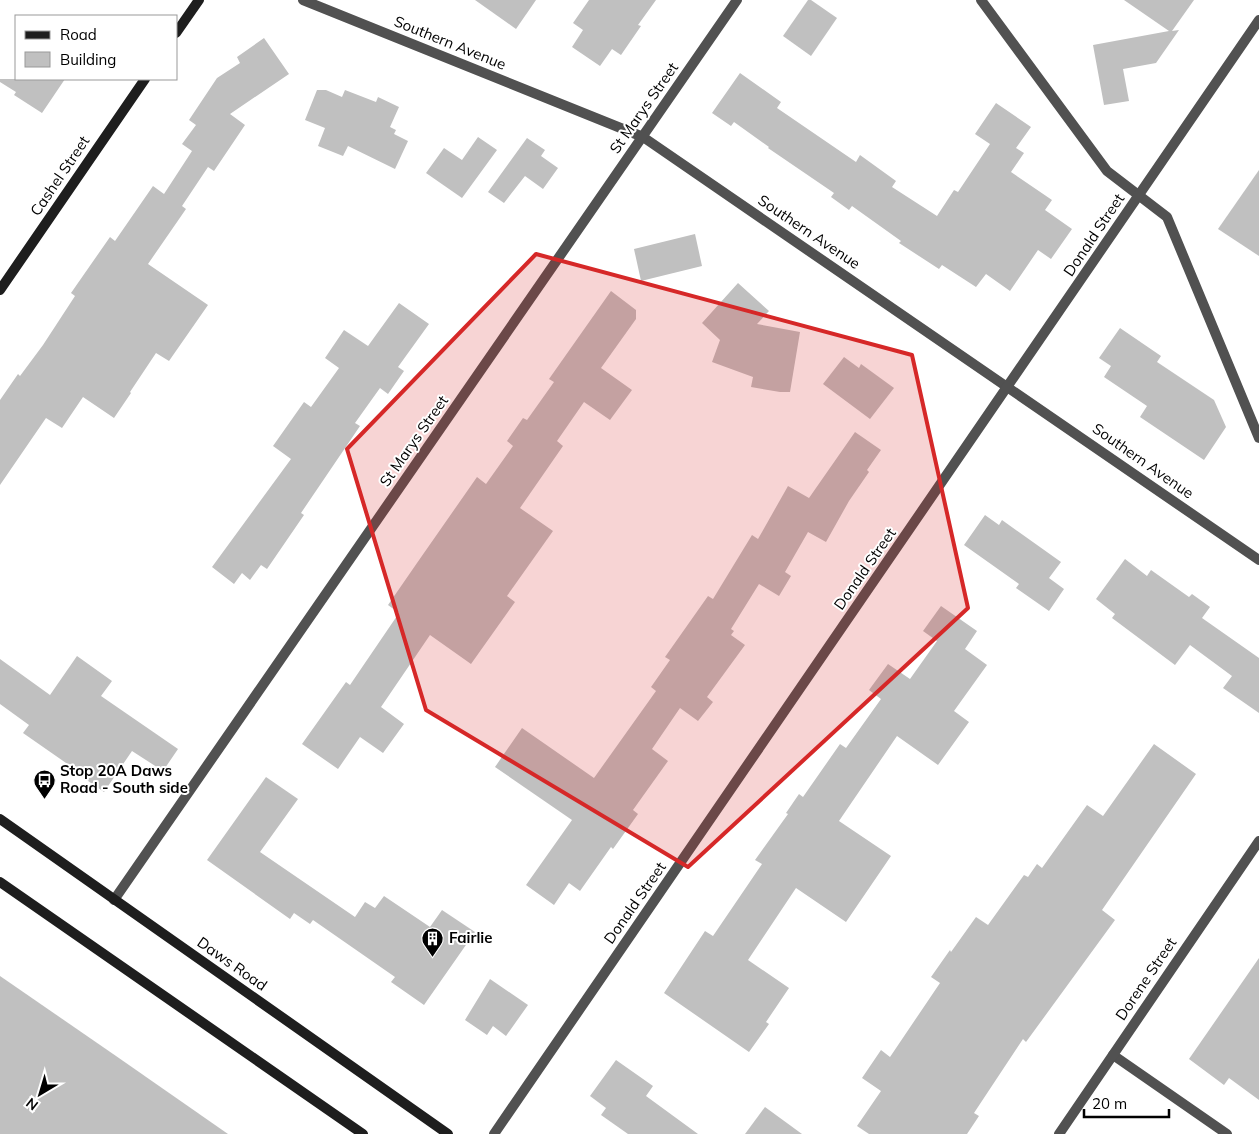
<svg xmlns="http://www.w3.org/2000/svg" width="1259" height="1134" viewBox="0 0 1259 1134" font-family="Mulish,sans-serif">
<style>
.building{fill:#c0c0c0}
.lines{fill:none;stroke-linecap:round;stroke-linejoin:round}
.lane{stroke:#515151;stroke-width:10}
.street{stroke:#515151;stroke-width:10}
.secondary{stroke:#1e1e1e;stroke-width:10}
.marked{fill:#d62828;fill-opacity:0.2;stroke:#d62828;stroke-width:4;stroke-linejoin:round}
.labels{text-anchor:middle;stroke-width:4;stroke-linejoin:round;paint-order:stroke}
.street-label{font-size:15px;fill:#000;stroke:#fff}
.poi-label{font-size:15px;font-weight:bold;fill:#000;stroke:#fff;text-anchor:start}
</style>
<rect width="100%" height="100%" fill="#fff"/>
<g class="building">
<path d="M475,0H536L516,29Z"/>
<path d="M589,0H656L638,25L641,26L621,55L612,49L600,66L572,47L583,30L573,23Z"/>
<path d="M808,0H811L837,18L811,56L783,36Z"/>
<path d="M1124,0H1194L1172,31L1179,30L1156,63L1123,69L1129,101L1104,105L1093,45L1169,31Z"/>
<path d="M264,38L289,74L230,114L245,125L214,171L208,167L182,206L186,209L148,264L208,305L169,361L156,353L130,392L131,393L114,418L83,397L62,428L46,418L0,485V400L18,374L20,376L43,345L75,296L71,293L110,237L115,241L153,186L164,194L192,151L182,144L196,125L189,120L217,78L240,63L237,57Z"/>
<path d="M740,73L781,102L777,108L856,162L860,155L896,181L892,187L937,216L954,190L958,192L990,144L975,134L996,103L1031,127L1016,148L1024,153L1011,172L1052,200L1045,210L1072,229L1051,259L1038,250L1010,291L986,274L976,287L942,265L939,269L899,243L901,241L852,206L849,210L831,197L834,193L768,148L769,147L734,122L731,126L712,113Z"/>
<path d="M0,79H65L42,113L14,95L16,92L0,82Z"/>
<path d="M317,90H326L342,97L345,90L376,102L378,97L399,107L390,127L396,130L394,134L408,141L395,169L348,146L343,156L318,146L325,128L305,120Z"/>
<path d="M478,137L497,150L462,198L426,173L444,148L462,160Z"/>
<path d="M527,138L545,150L541,156L558,168L543,189L525,176L504,203L488,192Z"/>
<path d="M1259,170V256L1218,229Z"/>
<path d="M695,234L702,266L641,281L634,249Z"/>
<path d="M738,283L769,311L757,324L800,332L790,392H780L751,387L753,377L712,362L720,340L702,323Z"/>
<path d="M611,291L636,310V319L601,368L632,390L610,420L584,402L557,441L563,446L520,508L553,531L507,596L515,602L471,664L430,635L381,707L404,724L383,753L360,737L338,769L302,744L346,682L350,685L399,613L388,605L417,563L477,477L486,484L513,446L507,441L523,418L527,420L554,382L549,379Z"/>
<path d="M399,303L429,324L398,367L404,371L388,394L380,388L355,423L360,426L301,513L304,515L267,569L261,565L250,580L242,573L234,584L212,567L291,459L273,446L304,402L311,407L339,368L325,358L344,330L368,346Z"/>
<path d="M1120,328L1161,356L1157,362L1214,400L1226,427L1204,460L1140,417L1147,406L1104,377L1111,366L1099,358Z"/>
<path d="M844,357L859,368L861,364L894,388L870,419L823,384Z"/>
<path d="M855,432L881,450L867,470L869,472L849,501L826,542L808,532L785,572L791,576L779,596L759,584L731,629L734,631L731,635L745,645L707,697L713,702L698,721L680,708L652,749L668,761L633,810L638,814L613,849L611,847L580,891L569,883L554,905L526,885L572,820L495,767L522,728L594,778L656,691L651,687L670,660L665,657L708,596L713,599L752,535L758,539L788,486L809,498Z"/>
<path d="M985,515L999,525L1002,520L1061,562L1049,578L1064,589L1049,611L1016,588L1019,584L964,545Z"/>
<path d="M1125,559L1147,576L1151,570L1189,597L1192,594L1210,607L1202,618L1259,658V713L1223,688L1232,676L1190,645L1175,665L1112,618L1115,614L1096,599Z"/>
<path d="M941,606L977,631L965,649L987,665L954,711L969,722L938,765L897,736L839,821L891,856L846,922L796,888L748,960L789,988L766,1022L769,1024L749,1052L664,993L705,931L713,936L762,864L755,860L788,814L786,813L799,794L803,797L840,744L846,748L881,699L869,690L888,664L910,679L937,641L923,631Z"/>
<path d="M77,656L112,681L101,696L178,749L163,771L132,751L104,792L78,774L79,772L23,733L29,725L0,704V659L50,695Z"/>
<path d="M1154,744L1196,774L1102,910L1115,920L1026,1042L1023,1039L974,1113L979,1116L967,1134H869L857,1126L881,1091L862,1078L881,1050L890,1057L917,1017L940,983L931,977L950,950L951,952L976,917L988,925L1024,875L1028,877L1037,864L1042,868L1087,805L1103,816Z"/>
<path d="M266,777L298,799L260,852L355,917L365,902L375,908L384,896L430,927L442,910L475,932L424,1005L391,982L395,977L313,920L310,924L294,913L290,919L207,860Z"/>
<path d="M1259,958V1100L1229,1078L1224,1085L1189,1059Z"/>
<path d="M0,976L116,1056L228,1134H0Z"/>
<path d="M490,979L528,1005L506,1036L493,1026L487,1035L465,1020Z"/>
<path d="M616,1060L653,1086L646,1096L698,1134H628L601,1115L606,1108L590,1096Z"/>
<path d="M765,1107L802,1134H745Z"/>
</g>
<g class="lines">
<path class="lane" d="M981,0L1107,171L1167,217L1259,438"/>
<g class="street">
<path d="M303,0L643,137L1259,560"/>
<path d="M114,900L737,0"/>
<path d="M1113,1055L1227,1134"/>
<path d="M494,1134L1259,20"/>
<path d="M1059,1134L1259,841"/>
</g>
<g class="secondary">
<path d="M176,33L199,0"/>
<path d="M0,290L145,79"/>
<path d="M0,819L448,1134"/>
<path d="M0,882L363,1134"/>
</g>
</g>
<path class="marked" d="M536,254L912,355L968,608L688,867L426,710L347,449Z"/>
<defs>
<symbol id="bus-pin" viewBox="-11 -11 22 30"><path d="M0 17L-7.5 6A9.5 9.5 0 1 1 7.5 6Z" fill="#000" stroke="#fff"/><path d="M-5-6H5V4H4V6H2V4H-2V6H-4V4H-5ZM-3.5-4V0h7V-4ZM-3.5 1.2v1.5H-2V1.2ZM2 1.2v1.5H3.5V1.2Z" fill="#fff"/></symbol>
<symbol id="building-pin" viewBox="-11 -11 22 30"><path d="M0 17L-7.5 6A9.5 9.5 0 1 1 7.5 6Z" fill="#000" stroke="#fff"/><path d="M-4-6H4V6H1V3H-1V6H-4ZM-2.5-4.3h1.7v1.8h-1.7ZM.8-4.3h1.7v1.8H.8ZM-2.5-1h1.7V.8h-1.7ZM.8-1h1.7V.8H.8Z" fill="#fff"/></symbol>
</defs>
<g fill-rule="evenodd">
<use href="#bus-pin" x="32" y="768" width="25" height="34"/>
<use href="#building-pin" x="420" y="926" width="25" height="34"/>
</g>
<g class="labels">
<g class="street-label">
<text transform="translate(450 43) rotate(22)" y="5">Southern Avenue</text>
<text transform="translate(644 108) rotate(-55)" y="5">St Marys Street</text>
<text transform="translate(60 176) rotate(-56)" y="5">Cashel Street</text>
<text transform="translate(809 232) rotate(34)" y="5">Southern Avenue</text>
<text transform="translate(1094 235) rotate(-56)" y="5">Donald Street</text>
<text transform="translate(414 441) rotate(-55)" y="5">St Marys Street</text>
<text transform="translate(1143 461) rotate(35)" y="5">Southern Avenue</text>
<text transform="translate(865 569) rotate(-55)" y="5">Donald Street</text>
<text transform="translate(635 903) rotate(-55)" y="5">Donald Street</text>
<text transform="translate(232 964) rotate(35)" y="5">Daws Road</text>
<text transform="translate(1146 979) rotate(-56)" y="5">Dorene Street</text>
</g>
<g class="poi-label">
<text x="60" y="776">Stop 20A Daws<tspan x="60" dy="17">Road - South side</tspan></text>
<text x="449" y="943">Fairlie</text>
</g>
</g>
<rect x="15" y="15" width="162" height="65" fill="#ffffff" stroke="#999999"/>
<rect x="25" y="31" width="25" height="8" fill="#1e1e1e" stroke="#999999"/>
<text x="60" y="40" font-size="15" fill="#000000">Road</text>
<rect x="25" y="52" width="25" height="15" fill="#c0c0c0" stroke="#999999"/>
<text x="60" y="65" font-size="15" fill="#000000">Building</text>
<g transform="translate(40 1094) rotate(218)" stroke="#ffffff" stroke-width="4" paint-order="stroke">
<path d="M0-4L9 19L0 12L-9 19Z" fill="#000000"/>
<text y="-8" font-size="14" font-weight="bold" text-anchor="middle" fill="#000000">N</text>
</g>
<path d="M1084 1109v8h85v-8" fill="none" stroke="#000000" stroke-width="2.5"/>
<text x="1092" y="1109" font-size="15" fill="#000000" stroke="#ffffff" stroke-width="4" paint-order="stroke">20 m</text>
</svg>
